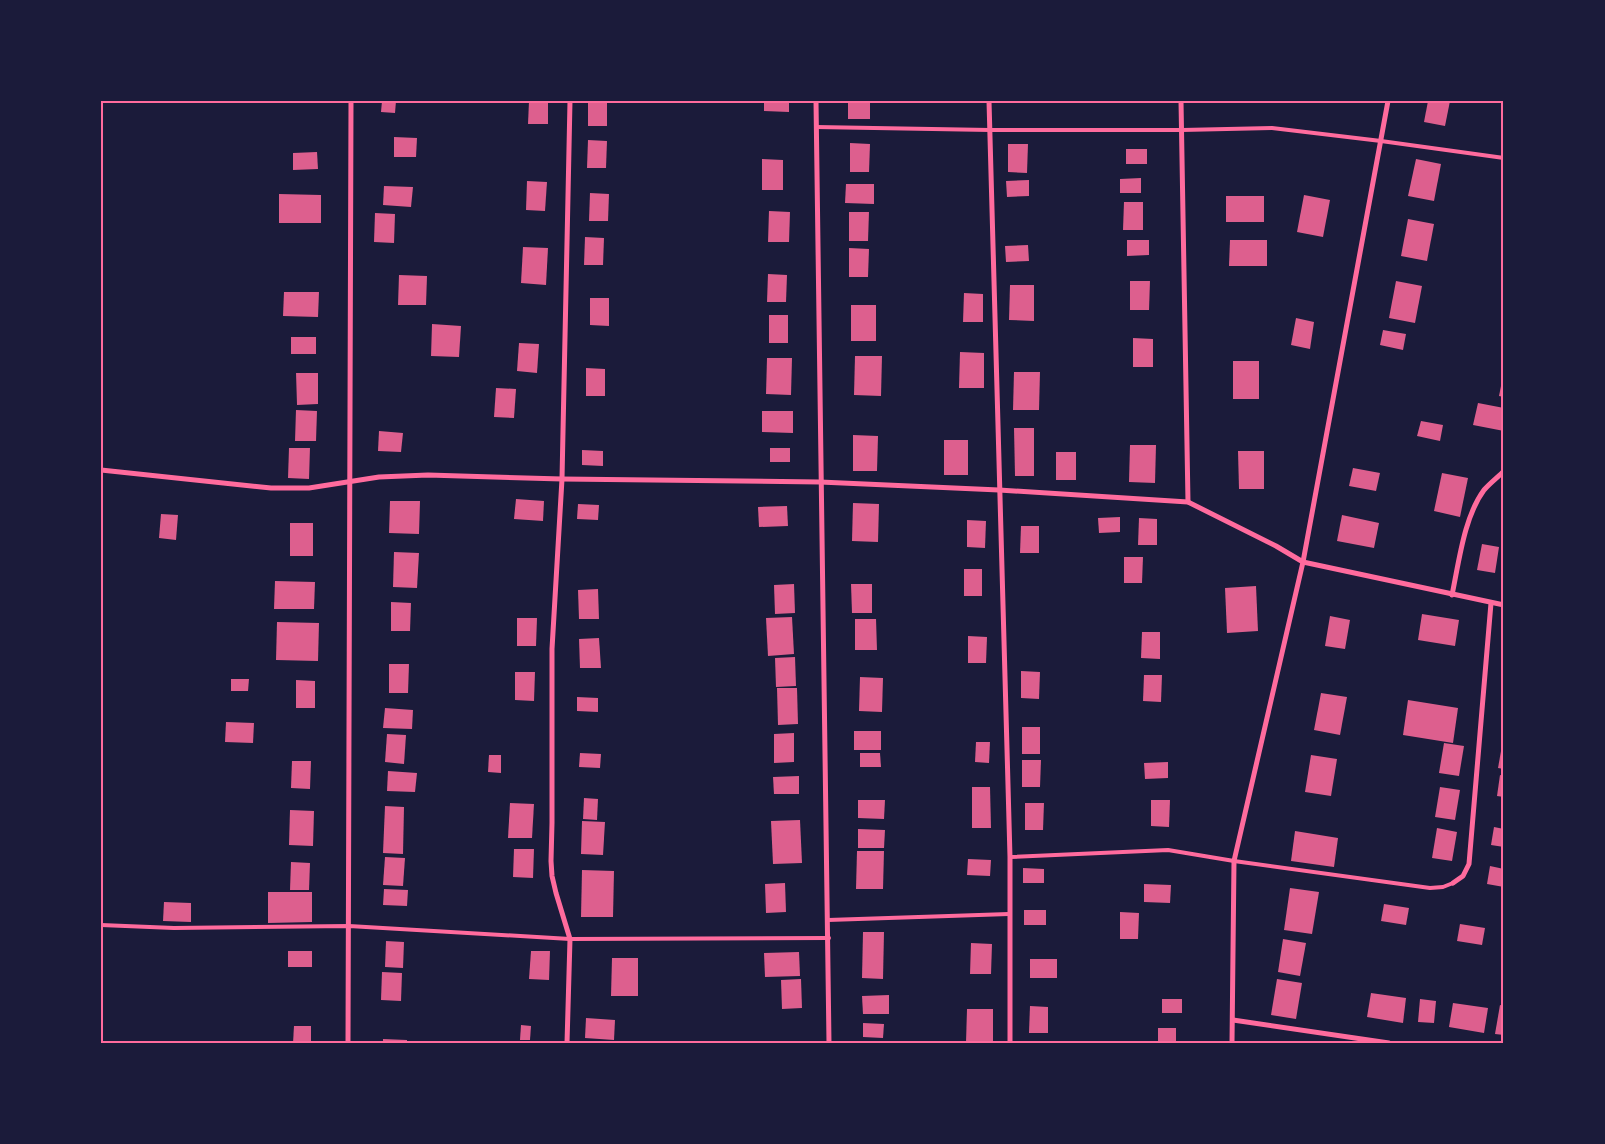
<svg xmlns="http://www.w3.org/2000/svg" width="1605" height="1144" viewBox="0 0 1605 1144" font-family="'Times New Roman',serif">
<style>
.building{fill:#dd5f8e}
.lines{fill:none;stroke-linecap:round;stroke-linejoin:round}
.service{stroke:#ff6b9d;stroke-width:4}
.minor{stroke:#ff6b9d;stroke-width:5}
.neatline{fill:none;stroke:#ff6b9d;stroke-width:2}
</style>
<rect width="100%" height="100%" fill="#1b1b3a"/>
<g class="building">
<path d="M382,101H396L395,113L381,112Z"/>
<path d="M529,101H548V124H528Z"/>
<rect x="588" y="101" width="19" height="25"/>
<path d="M764,101H789V112L764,111Z"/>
<rect x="848" y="101" width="22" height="18"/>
<rect x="1005" y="101" width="23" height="2"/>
<path d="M1428,101H1450L1445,126L1424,122Z"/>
<path d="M394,137L417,138L416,157H394Z"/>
<path d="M588,140L607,141L606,168H587Z"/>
<path d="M850,143L870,144L869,172H850Z"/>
<path d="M1008,144H1028L1027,173L1008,172Z"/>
<rect x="1126" y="149" width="21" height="15"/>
<path d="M317,152L318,169L293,170V153Z"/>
<path d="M762,159L783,160V190H762Z"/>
<path d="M1416,159L1441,164L1434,201L1408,196Z"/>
<path d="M1141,178V193H1120V179Z"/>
<path d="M1029,180V196L1007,197L1006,181Z"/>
<path d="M527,181L547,182L545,211L526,210Z"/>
<path d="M846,184H874V204L845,203Z"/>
<path d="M384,186L413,187L411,207L383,205Z"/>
<path d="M590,193L609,194L608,221H589Z"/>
<path d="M279,194L321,195V223H279Z"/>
<path d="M1304,195L1330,200L1323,237L1297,232Z"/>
<rect x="1226" y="196" width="38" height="26"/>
<path d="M1124,202H1143V230H1123Z"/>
<path d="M769,211L790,212L789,242H768Z"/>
<path d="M849,212H869L868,241H849Z"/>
<path d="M375,213L395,214L394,243L374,242Z"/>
<path d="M1408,219L1434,224L1427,261L1401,256Z"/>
<path d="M585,237L604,238L603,265H584Z"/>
<path d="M1127,240H1149V255L1127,256Z"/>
<path d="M1230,240H1267V266H1229Z"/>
<path d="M1028,245L1029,261L1006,262L1005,246Z"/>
<path d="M523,247L548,248L546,285L521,283Z"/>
<path d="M849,248L869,249L868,277H849Z"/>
<path d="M768,274L787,275L786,302H767Z"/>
<path d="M399,275L427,276L426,305H398Z"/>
<path d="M1130,281H1150L1149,310H1130Z"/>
<path d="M1396,281L1422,286L1415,323L1389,318Z"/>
<path d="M1010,285H1034V321L1009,320Z"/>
<path d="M284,292H319L318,317L283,316Z"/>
<path d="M964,293L983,294V322H963Z"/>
<path d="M590,298H609V326L590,325Z"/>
<rect x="851" y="305" width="25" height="36"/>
<rect x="769" y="315" width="19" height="28"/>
<path d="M1296,318L1314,322L1310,349L1291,345Z"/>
<path d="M432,324L461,326L459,357L431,356Z"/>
<path d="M1383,330L1406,334L1403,350L1380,345Z"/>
<rect x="291" y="337" width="25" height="17"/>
<path d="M1133,338L1153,339V367H1133Z"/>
<path d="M519,343L539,344L537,373L517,371Z"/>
<path d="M960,352L984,353V388H959Z"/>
<path d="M855,356H882L881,396L854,395Z"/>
<path d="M767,358H792L791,395L766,394Z"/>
<rect x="1233" y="361" width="26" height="38"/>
<path d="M586,368L605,369V396H586Z"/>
<path d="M1014,372H1040L1039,410H1013Z"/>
<path d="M296,373H318V404L297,405Z"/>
<path d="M1503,376H1504V397L1499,396Z"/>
<path d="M496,388L516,389L514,418L494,417Z"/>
<path d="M1478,403L1504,408V431L1473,425Z"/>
<path d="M296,410L317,411L316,441H295Z"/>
<path d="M762,411H793V433L762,432Z"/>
<path d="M1421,421L1443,425L1440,441L1417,436Z"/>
<path d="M1014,428H1034V476H1015Z"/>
<path d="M379,431L403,433L401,452L378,451Z"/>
<path d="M853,435L878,436L877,471H853Z"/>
<rect x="944" y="440" width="24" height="35"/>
<path d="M1130,445H1156L1155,483L1129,482Z"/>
<path d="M289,448H310L309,479L288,478Z"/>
<rect x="770" y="448" width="20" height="14"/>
<path d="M582,450L603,451V466L582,465Z"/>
<path d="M1238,451H1264V489H1239Z"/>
<rect x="1056" y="452" width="20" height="28"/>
<path d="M1353,468L1380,473L1376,491L1349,486Z"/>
<path d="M1442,473L1468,478L1460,517L1434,511Z"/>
<path d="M516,499L544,501L543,521L514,519Z"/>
<path d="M390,501H420L419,534L389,533Z"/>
<path d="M853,503L879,504L878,542L852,541Z"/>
<path d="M578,504L599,505L598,520L577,519Z"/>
<path d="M787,506L788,526L759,527L758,507Z"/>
<path d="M161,514L178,515L176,540L159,538Z"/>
<path d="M1342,515L1379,523L1374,548L1337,541Z"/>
<path d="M1120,517V532L1099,533L1098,518Z"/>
<path d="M1139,518L1157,519V545H1138Z"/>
<path d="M967,520L986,521L985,548L967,547Z"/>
<rect x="290" y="523" width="23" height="33"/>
<path d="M1021,526H1039V553H1020Z"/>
<path d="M1482,544L1499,547L1495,573L1477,570Z"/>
<path d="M394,552L419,553L417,588L393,587Z"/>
<path d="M1124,557H1143L1142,583H1124Z"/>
<rect x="964" y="569" width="18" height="27"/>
<path d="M275,581L315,582L314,609H274Z"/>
<path d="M794,584L795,613L775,614L774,585Z"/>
<path d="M851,584H872V613H852Z"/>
<path d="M1256,586L1258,631L1227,633L1225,588Z"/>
<path d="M598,589L599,619H579L578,590Z"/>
<path d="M391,602L411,603L410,631H391Z"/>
<path d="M1422,614L1459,620L1455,646L1418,640Z"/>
<path d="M1330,616L1350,620L1345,649L1325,646Z"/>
<path d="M792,617L794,654L768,656L766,618Z"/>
<path d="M517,618H537L536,646H517Z"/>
<path d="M855,619H876L877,650H855Z"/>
<path d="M277,622L319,623L318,661L276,660Z"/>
<path d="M1142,632H1160V659L1141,658Z"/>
<path d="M968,636L987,637L986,663H968Z"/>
<path d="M599,638L601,668H580L579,639Z"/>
<path d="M795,657L796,686L776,687L775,658Z"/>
<path d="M389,664H409L408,693H389Z"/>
<path d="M1021,671L1040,672L1039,699L1021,698Z"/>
<path d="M515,672H535L534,701L515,700Z"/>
<path d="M1144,675H1162L1161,702L1143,701Z"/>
<path d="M860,677L883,678L882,712L859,711Z"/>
<path d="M231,679H249L248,691H231Z"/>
<path d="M296,680L315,681V708H296Z"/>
<path d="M777,688H797L798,724L778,725Z"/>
<path d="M1321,693L1347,697L1340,735L1314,730Z"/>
<path d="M577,697L598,698V712L577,711Z"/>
<path d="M1408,700L1458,708L1453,743L1403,735Z"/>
<path d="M385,708L413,710L412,729L383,728Z"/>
<path d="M226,722L254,723L253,743L225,742Z"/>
<rect x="1022" y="727" width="18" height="27"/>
<rect x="854" y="731" width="27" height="19"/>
<path d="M794,733V762L774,763V734Z"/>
<path d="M387,734L406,735L404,764L385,762Z"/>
<path d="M1503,740H1504V769L1498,768Z"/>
<path d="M976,742H990L989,763L975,762Z"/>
<path d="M1444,743L1464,746L1459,776L1439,773Z"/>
<path d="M580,753L601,754L600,768L579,767Z"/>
<path d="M860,753H880L881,767H860Z"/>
<path d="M489,755H501V773L488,772Z"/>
<path d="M1311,755L1337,759L1331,796L1305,792Z"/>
<path d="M1022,760H1041L1040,787H1022Z"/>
<path d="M292,761H311L310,789L291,788Z"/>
<path d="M1168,762V778L1145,779L1144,763Z"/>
<path d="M388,771L417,773L415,792L387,791Z"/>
<path d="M1500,775L1504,776V797L1497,796Z"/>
<path d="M799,776V794H774L773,777Z"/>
<path d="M972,787H990L991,828H972Z"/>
<path d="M1440,787L1460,790L1455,820L1435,817Z"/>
<path d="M584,798L598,799L597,820L583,819Z"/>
<path d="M858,800H885L884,819L858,818Z"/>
<path d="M1151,800H1170L1169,827L1151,826Z"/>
<path d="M510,803L534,804L532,838H508Z"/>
<path d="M1025,803H1044L1043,830H1025Z"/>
<path d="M385,806L404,807L403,854L383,853Z"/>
<path d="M290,810L314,811L313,846L289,845Z"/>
<path d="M800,820L802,863L773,864L771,821Z"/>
<path d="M582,821L605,822L603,855L581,854Z"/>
<path d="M1494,827L1504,829V847L1491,845Z"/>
<path d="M1437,828L1457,832L1452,861L1432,858Z"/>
<path d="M858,829L885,830L884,848H858Z"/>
<path d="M1295,831L1338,838L1334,867L1291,861Z"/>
<path d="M514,849H534L533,878L513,877Z"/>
<path d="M857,851H884L883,889H856Z"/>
<path d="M385,857L405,858L403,886L383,885Z"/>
<path d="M968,859L991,860L990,876L967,875Z"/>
<path d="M291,862L310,863L309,890H290Z"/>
<path d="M1490,866L1504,869V887L1487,884Z"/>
<path d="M1023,868L1044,869V883H1023Z"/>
<path d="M582,870L614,871L613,917H581Z"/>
<path d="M785,883L786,912L766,913L765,884Z"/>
<path d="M1144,884L1171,885L1170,903L1144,902Z"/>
<path d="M1290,888L1319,892L1312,934L1284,930Z"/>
<path d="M384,889L408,890L407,906L383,905Z"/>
<path d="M268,892H312V922L268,923Z"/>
<path d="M164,902L191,903V922L163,921Z"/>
<path d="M1384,904L1409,908L1406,925L1381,921Z"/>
<rect x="1024" y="910" width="22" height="15"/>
<path d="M1120,912L1139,913L1138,939H1120Z"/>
<path d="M1460,924L1485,928L1482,945L1457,941Z"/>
<path d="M863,932H884L883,979L862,978Z"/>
<path d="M1283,939L1306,943L1300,976L1278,972Z"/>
<path d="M386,941L404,942L403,968L385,967Z"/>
<path d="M971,943L992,944L991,974H970Z"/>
<rect x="288" y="951" width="24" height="16"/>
<path d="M531,951H550L549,980L529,979Z"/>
<path d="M799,952L800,976L765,977L764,953Z"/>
<path d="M612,958H638V996H611Z"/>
<rect x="1030" y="959" width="27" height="19"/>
<path d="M382,972L402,973L401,1001L381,1000Z"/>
<path d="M801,979L802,1008L782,1009L781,980Z"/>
<path d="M1277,979L1302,983L1296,1019L1271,1015Z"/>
<path d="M1371,993L1406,998L1403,1023L1367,1017Z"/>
<path d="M889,995V1014H863L862,996Z"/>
<rect x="1162" y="999" width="20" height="14"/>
<path d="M1420,999L1436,1001L1434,1023L1418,1022Z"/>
<path d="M1453,1003L1488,1008L1484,1033L1449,1027Z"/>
<path d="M1500,1005L1504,1006V1035L1495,1034Z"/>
<path d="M1030,1006L1048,1007V1033H1029Z"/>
<path d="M967,1009H993V1043H966Z"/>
<path d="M586,1018L615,1020L614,1040L585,1038Z"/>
<path d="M863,1023L884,1024L883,1038L863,1037Z"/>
<path d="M521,1025L531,1026L530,1040H520Z"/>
<path d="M294,1026H311V1043H293Z"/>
<rect x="1158" y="1028" width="18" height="15"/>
<path d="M383,1039L407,1040V1043H383Z"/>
</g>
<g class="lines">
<g class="service">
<path d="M816,127L990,130H1182L1272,128L1381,141L1504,158"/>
<path d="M1010,857L1168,850L1234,861L1430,888L1443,887L1453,883"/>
<path d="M828,920L1009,914"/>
<path d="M101,925L174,928L349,926L570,939L829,938"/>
</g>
<g class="minor">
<path d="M816,101L829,1043"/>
<path d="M989,101L1010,857V1043"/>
<path d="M1181,101L1188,502"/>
<path d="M101,470L271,488H309L379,477L428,475L562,479L820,482L999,490L1188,502L1276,546L1303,562L1504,605"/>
<path d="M1452,595C1459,562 1464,517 1484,490C1490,483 1498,477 1504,471"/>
<path d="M1453,883L1463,876L1469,864L1491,603"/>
<path d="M1233,1020L1389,1043"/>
<path d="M348,1043L351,101"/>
<path d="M567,1043L570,939L556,893L552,876L551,861L552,823V649L562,479L570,101"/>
<path d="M1232,1043L1234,861L1303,562L1388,101"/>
</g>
</g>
<rect width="1605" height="1144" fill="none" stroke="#1b1b3a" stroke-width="205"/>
<rect x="102" y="102" width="1400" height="940" class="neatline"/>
</svg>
